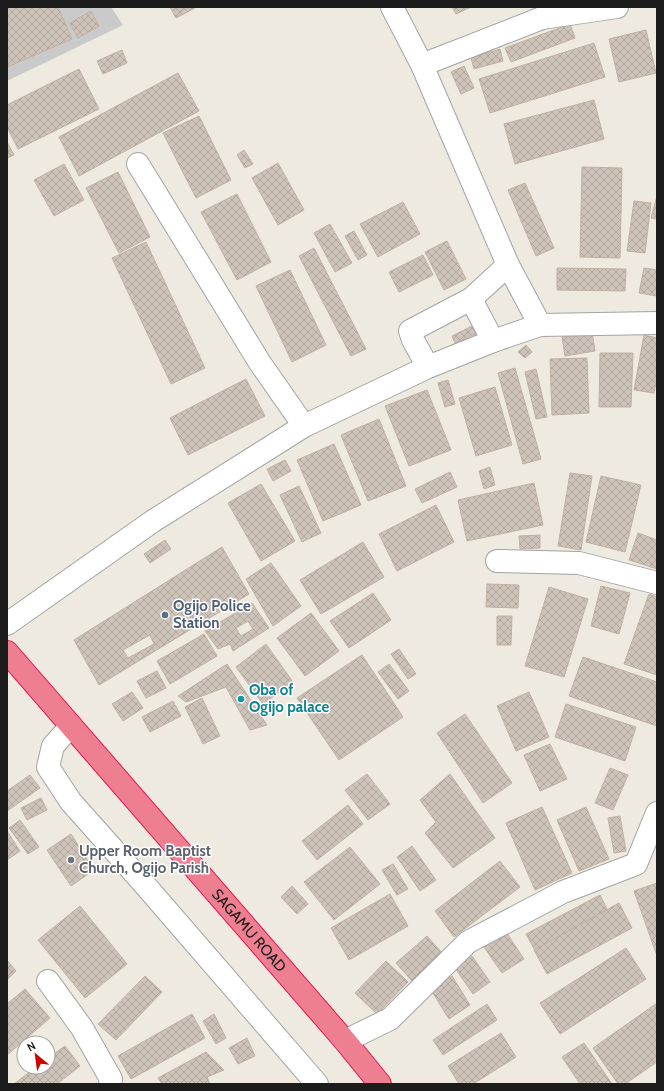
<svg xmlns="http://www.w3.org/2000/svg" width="664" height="1091" viewBox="0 0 664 1091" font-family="Cabin,sans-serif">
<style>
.religious{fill:#cacaca}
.building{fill:url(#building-cross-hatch);stroke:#c1b0a1;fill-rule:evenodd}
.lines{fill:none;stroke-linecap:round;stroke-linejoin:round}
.minor-casing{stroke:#a3a3a3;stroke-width:24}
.highway-casing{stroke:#e51455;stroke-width:24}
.minor{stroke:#fff;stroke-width:22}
.highway{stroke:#ee7f90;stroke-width:22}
.service-dot{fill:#5c6f8a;stroke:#fff;stroke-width:1.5}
.culture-dot{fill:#0f9aa8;stroke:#fff;stroke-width:1.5}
.worship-dot{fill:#6b7280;stroke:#fff;stroke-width:1.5}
.labels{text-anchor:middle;stroke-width:3;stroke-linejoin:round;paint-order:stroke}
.service-label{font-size:15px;font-weight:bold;fill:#4e5e75;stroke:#fff;text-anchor:start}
.culture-label{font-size:15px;font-weight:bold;fill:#0d838f;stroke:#fff;text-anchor:start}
.worship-label{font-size:15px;font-weight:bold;fill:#5b616d;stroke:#fff;text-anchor:start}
.street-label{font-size:15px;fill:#1c1c1c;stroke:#fff}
</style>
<defs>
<pattern id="building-cross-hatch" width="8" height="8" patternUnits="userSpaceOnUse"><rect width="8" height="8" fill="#cec3b9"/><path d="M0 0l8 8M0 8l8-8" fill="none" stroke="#b0a79e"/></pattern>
</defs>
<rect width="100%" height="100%" fill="#eeeae0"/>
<path class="religious" d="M7,7H111L123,25L7,81Z"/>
<g class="building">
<path d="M7,7H58L72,39L7,67Z"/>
<path d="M170,7H195V8L176,18Z"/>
<path d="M452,7H471L456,14Z"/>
<path d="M91,11L99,26L78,38L70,23Z"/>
<path d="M570,24L575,38L511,62L505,48Z"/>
<path d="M646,30L656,73L619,82L609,39Z"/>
<path d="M594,43L605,77L490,113L479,79Z"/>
<path d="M500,49L503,61L474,69L471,58Z"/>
<path d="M122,50L127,63L103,74L97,61Z"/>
<path d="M464,66L474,88L461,94L451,72Z"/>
<path d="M79,69L99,109L18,149L7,127V105Z"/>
<path d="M178,73L199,111L79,176L59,137Z"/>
<path d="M594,100L604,139L515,164L504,124Z"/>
<path d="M199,116L231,180L196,198L163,133Z"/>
<path d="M7,142L14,155L7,158Z"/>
<path d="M244,150L253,164L245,168L237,155Z"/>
<path d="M278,163L304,210L278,225L252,178Z"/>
<path d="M64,164L84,200L54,216L34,180Z"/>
<path d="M582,167L622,168L620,258L580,257Z"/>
<path d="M118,172L150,237L119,253L86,188Z"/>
<path d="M525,183L554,248L536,256L508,190Z"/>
<path d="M237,194L271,262L237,280L201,212Z"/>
<path d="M657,196V219L651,218Z"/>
<path d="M634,201L651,203L645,253L627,251Z"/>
<path d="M403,202L420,234L378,257L360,224Z"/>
<path d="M330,224L352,263L335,272L314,233Z"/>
<path d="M354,231L367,255L358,260L345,236Z"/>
<path d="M447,241L466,279L444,290L425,252Z"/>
<path d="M146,242L205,368L171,384L112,258Z"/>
<path d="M314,248L366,349L351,356L299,256Z"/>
<path d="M423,255L433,275L399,292L389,272Z"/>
<path d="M557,268L626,269L625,291L557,290Z"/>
<path d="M644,268L657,270V296L639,293Z"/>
<path d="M290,270L326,345L292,362L256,286Z"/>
<path d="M472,326L476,334L455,343L452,336Z"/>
<path d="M592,332L595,351L565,356L562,337Z"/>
<path d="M644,335L657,338V377L654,393L634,390Z"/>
<path d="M526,345L532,352L525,358L518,352Z"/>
<path d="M600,353H633L631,407H599Z"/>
<path d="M587,358L589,413L552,415L550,359Z"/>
<path d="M515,368L541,459L523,464L498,373Z"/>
<path d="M536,369L547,417L536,419L525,372Z"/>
<path d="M246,379L265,416L188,455L170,418Z"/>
<path d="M448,380L455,404L445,407L438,383Z"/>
<path d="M495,387L512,445L476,456L459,398Z"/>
<path d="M427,390L451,450L409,466L385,406Z"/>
<path d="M379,419L406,486L368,501L341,435Z"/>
<path d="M334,444L361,505L323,521L297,460Z"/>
<path d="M285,460L291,471L273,481L267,469Z"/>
<path d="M490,467L495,485L484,489L479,471Z"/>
<path d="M450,472L457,487L422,503L415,489Z"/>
<path d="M570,473L592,476L581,550L558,546Z"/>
<path d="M601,476L641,485L625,552L586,542Z"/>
<path d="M534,483L543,525L467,541L458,500Z"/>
<path d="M261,484L295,541L261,561L228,503Z"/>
<path d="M299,486L321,533L302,542L280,495Z"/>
<path d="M436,505L454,542L397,571L379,534Z"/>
<path d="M638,533L657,540V569L629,560Z"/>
<path d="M540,535V548L520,549L519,536Z"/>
<path d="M165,540L171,549L150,563L144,554Z"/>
<path d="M363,542L384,577L321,614L300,580Z"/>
<path d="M222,547L249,594L99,685L74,640ZM150,635L154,644L128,658L123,650Z"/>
<path d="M271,563L301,606L273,626L246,579Z"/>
<path d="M487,584L519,585L518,608L486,607Z"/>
<path d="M601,586L630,593L619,634L591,626Z"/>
<path d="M549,587L588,599L564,677L525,666Z"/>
<path d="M373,593L391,620L349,648L330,621Z"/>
<path d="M649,594L657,597V675L624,664Z"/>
<path d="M252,603L269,628L233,651L230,644L218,649L205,631ZM248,621L253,629L241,636L236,628Z"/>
<path d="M311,613L339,651L305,676L277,638Z"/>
<path d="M497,616H512L511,645H497Z"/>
<path d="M204,634L217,656L170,684L157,661Z"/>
<path d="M266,644L293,682L263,704L236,667Z"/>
<path d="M399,649L416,674L408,679L391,654Z"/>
<path d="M362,655L403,717L339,760L297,698Z"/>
<path d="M583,657L657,682V726L569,696Z"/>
<path d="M227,664L267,725L250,730L226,687L186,702L178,696Z"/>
<path d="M389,664L409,691L398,699L378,672Z"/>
<path d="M157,671L166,688L146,698L137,681Z"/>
<path d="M132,692L143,708L123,721L112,704Z"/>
<path d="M529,692L549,737L516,751L497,706Z"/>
<path d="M202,698L220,736L203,744L185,707Z"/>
<path d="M173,701L181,716L150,732L142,717Z"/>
<path d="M566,704L636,727L625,761L555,737Z"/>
<path d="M465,714L512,783L483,803L437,733Z"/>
<path d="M550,744L567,779L540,791L524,755Z"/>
<path d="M610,768L628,775L613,810L595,803Z"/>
<path d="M367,774L390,804L368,820L345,790Z"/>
<path d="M450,774L495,838L453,868L425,833L436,822L420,800Z"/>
<path d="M30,775L40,788L7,811V791Z"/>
<path d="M41,798L47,810L27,820L21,808Z"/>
<path d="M348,805L363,824L317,860L302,841Z"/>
<path d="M542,807L572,873L535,890L506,823Z"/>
<path d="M586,807L609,859L579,871L557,820Z"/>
<path d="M620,816L626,851L614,853L608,818Z"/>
<path d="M20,820L39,847L28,854L9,828Z"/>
<path d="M7,831L20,851L7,860Z"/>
<path d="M71,834L94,870L71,886L47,850Z"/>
<path d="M412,846L436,880L420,891L397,857Z"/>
<path d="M350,847L380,884L334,920L304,882Z"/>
<path d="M500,861L520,887L454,937L435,911Z"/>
<path d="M393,864L408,889L397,895L382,870Z"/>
<path d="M657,883V956L634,891Z"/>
<path d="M292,886L308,904L297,914L281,897Z"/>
<path d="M390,894L408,926L349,960L331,928Z"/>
<path d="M600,895L619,933L546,971L526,934Z"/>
<path d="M619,903L632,928L547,974L534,950Z"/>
<path d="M80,906L127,964L85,998L38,940Z"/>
<path d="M506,932L524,959L502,973L484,947Z"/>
<path d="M427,936L443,954L412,981L396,963Z"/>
<path d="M626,948L646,979L560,1034L540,1003Z"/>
<path d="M472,956L490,982L473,994L455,968Z"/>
<path d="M7,960L16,971L7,980Z"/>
<path d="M386,961L408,982L377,1014L355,993Z"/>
<path d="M145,976L162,992L116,1040L98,1024Z"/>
<path d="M452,976L470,1005L449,1019L431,990Z"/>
<path d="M25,989L50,1018L7,1055V1004Z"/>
<path d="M657,1003V1062L625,1084H618L593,1048Z"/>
<path d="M487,1004L497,1020L443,1055L433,1040Z"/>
<path d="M192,1014L205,1038L131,1079L118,1056Z"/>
<path d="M214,1014L226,1038L216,1044L203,1021Z"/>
<path d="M501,1033L516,1057L473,1084H459L448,1066Z"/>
<path d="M247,1038L255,1056L238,1064L229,1048Z"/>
<path d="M584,1043L612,1084H580L562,1057Z"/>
<path d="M65,1046L80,1066L57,1084H14L36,1067H48V1058Z"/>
<path d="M206,1052L224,1070L207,1077L210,1084H162L158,1078Z"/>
</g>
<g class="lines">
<defs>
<g id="minor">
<path d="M392,7L422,65L508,265L540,325"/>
<path d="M422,65L542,18L617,7"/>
<path d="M138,164L260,363L304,426"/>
<path d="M471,299L493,341"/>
<path d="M428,367L413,340L410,331L471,299L508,265"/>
<path d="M497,561L579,563L657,583"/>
<path d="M7,624L153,521L304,426L428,367L493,341L540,325L657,323"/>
<path d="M71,726L53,746L48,767L71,802L145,885L317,1084"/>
<path d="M48,981L82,1028L111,1079L110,1084"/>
<path d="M345,1041L390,1019L468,942L563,892L636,864L657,813"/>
</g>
<g id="highway">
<path id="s1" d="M7,652L345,1041L380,1084"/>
</g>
</defs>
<use href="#minor" class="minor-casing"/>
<use href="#highway" class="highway-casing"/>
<use href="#minor" class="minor"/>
<use href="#highway" class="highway"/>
</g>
<circle class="service-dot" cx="165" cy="615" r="4"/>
<circle class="culture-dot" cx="241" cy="699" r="4"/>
<circle class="worship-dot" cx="71" cy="860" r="4"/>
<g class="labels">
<g class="service-label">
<text x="173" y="611">Ogijo Police<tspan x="173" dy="17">Station</tspan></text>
</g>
<g class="culture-label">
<text x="249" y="695">Oba of<tspan x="249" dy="17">Ogijo palace</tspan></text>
</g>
<g class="worship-label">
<text x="79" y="856">Upper Room Baptist<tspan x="79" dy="17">Church, Ogijo Parish</tspan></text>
</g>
<g class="street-label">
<text dy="5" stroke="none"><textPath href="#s1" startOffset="369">SAGAMU ROAD</textPath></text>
</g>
</g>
<rect width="664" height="1091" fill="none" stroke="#1c1c1c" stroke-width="16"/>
<g transform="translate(36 1055) rotate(331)"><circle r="19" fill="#ffffff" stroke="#a4a4a4"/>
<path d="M0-3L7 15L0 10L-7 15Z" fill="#c70700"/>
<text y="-6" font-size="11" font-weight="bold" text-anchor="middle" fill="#1c1c1c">N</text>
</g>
</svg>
